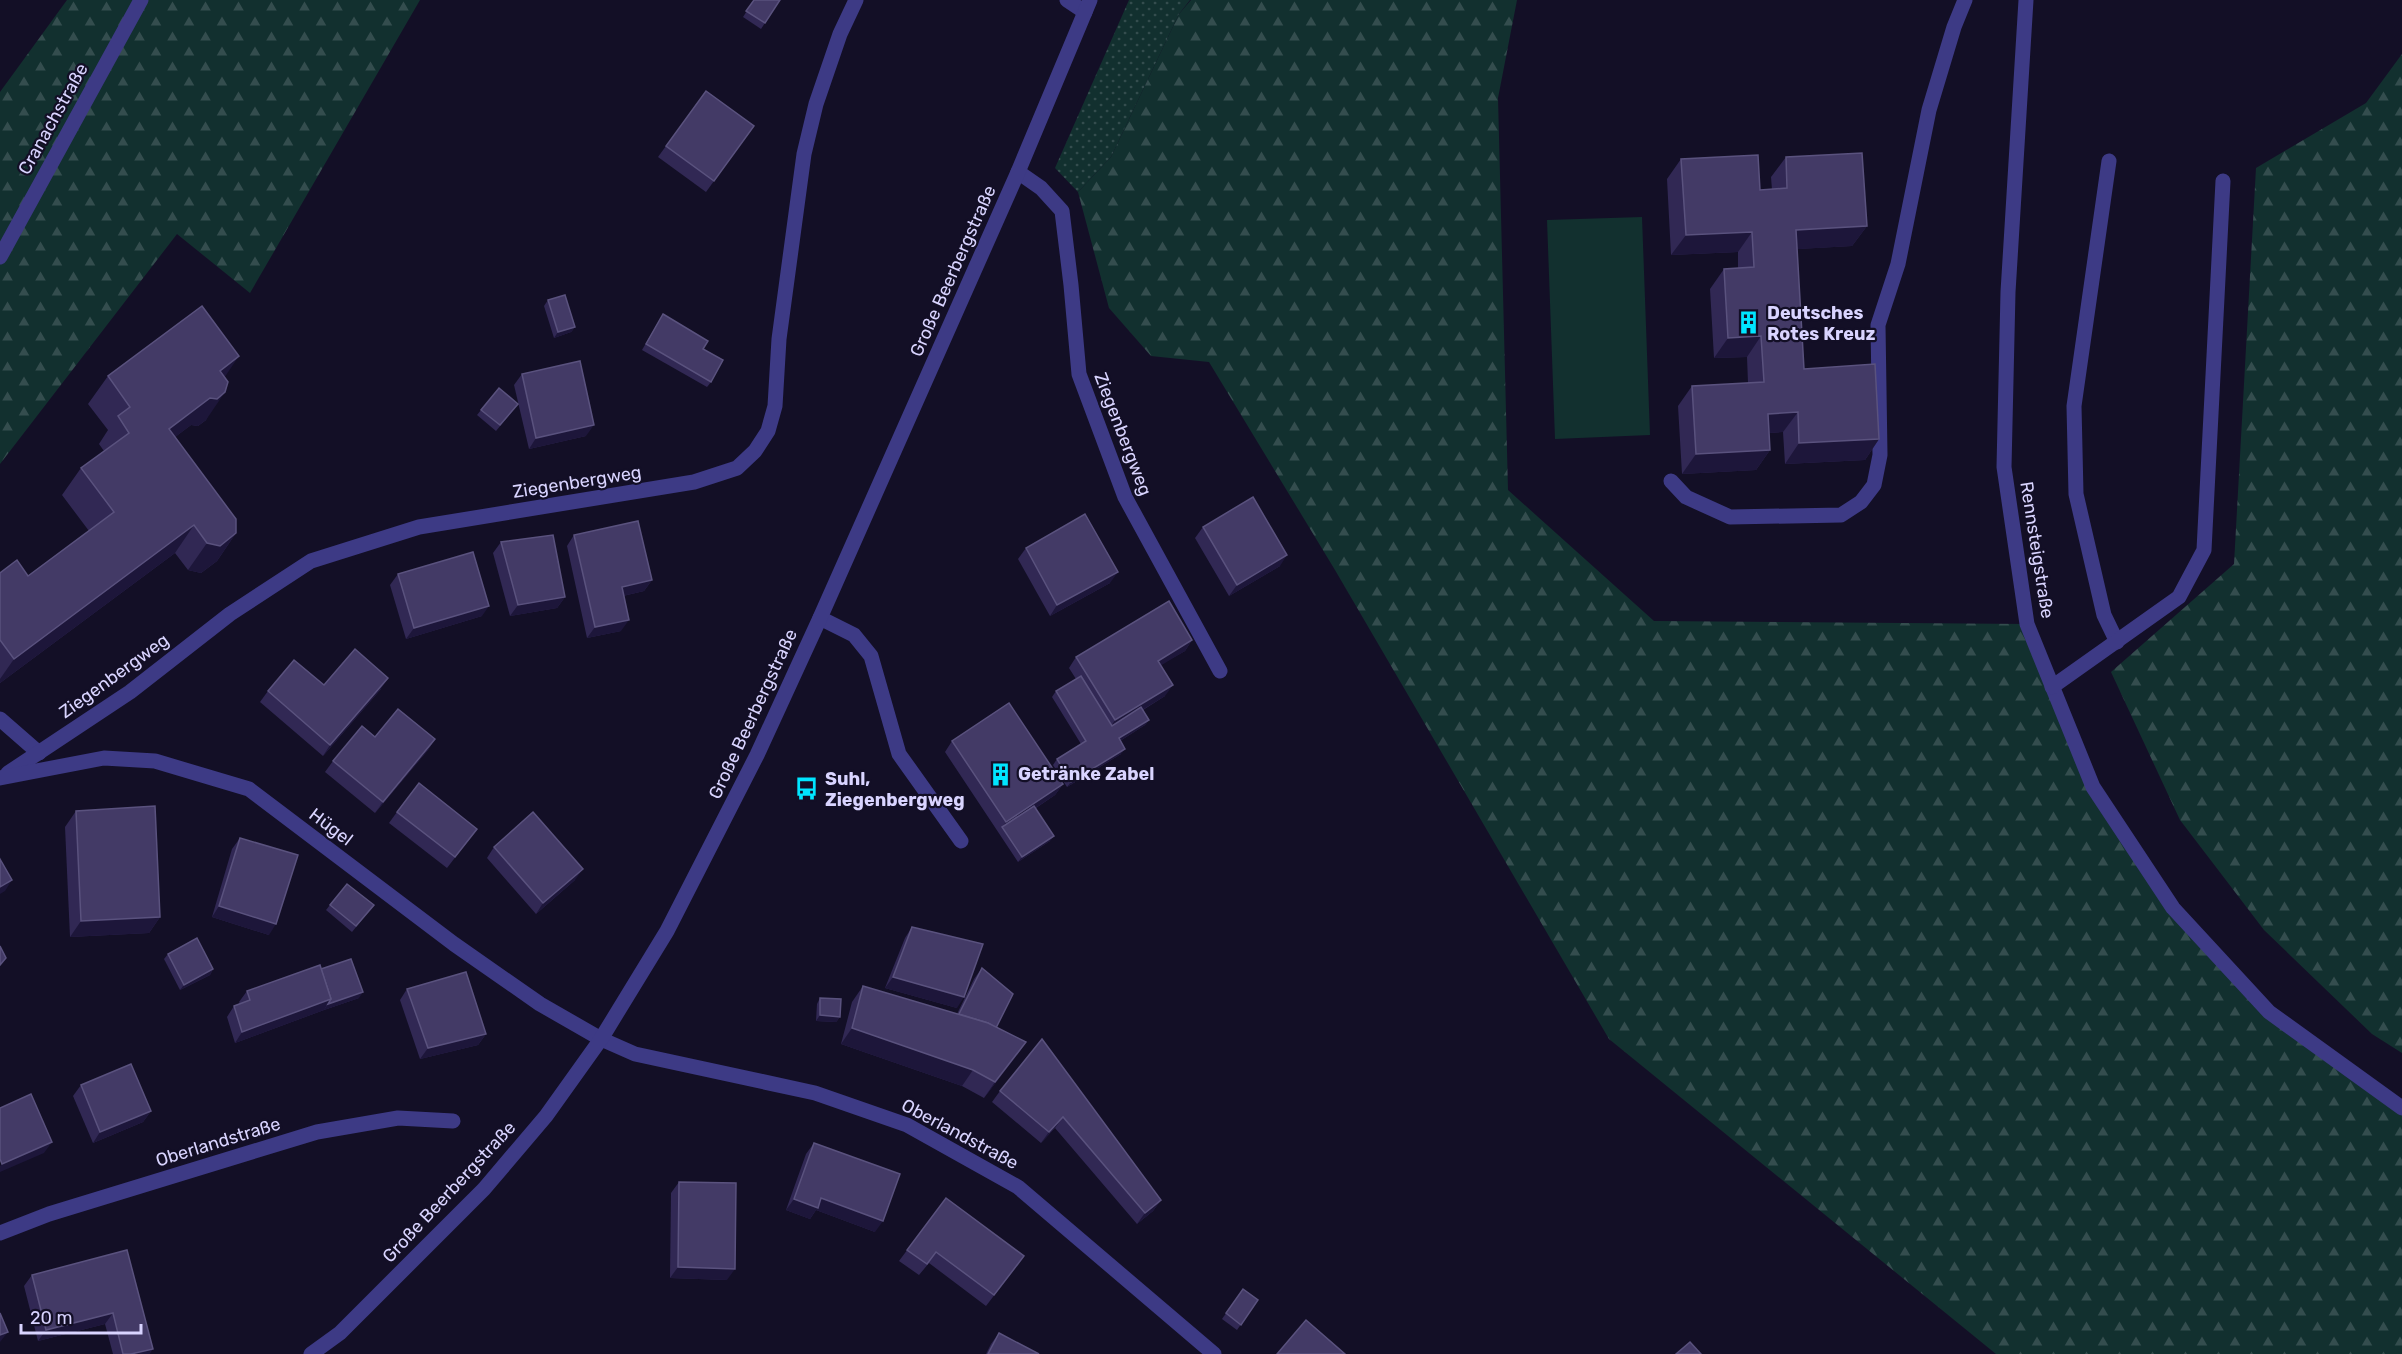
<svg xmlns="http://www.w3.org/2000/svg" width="2402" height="1354" viewBox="0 0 2402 1354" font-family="Rubik,sans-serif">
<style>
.green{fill:url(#green-dots)}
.forest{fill:url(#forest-firs)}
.pitch{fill:#12302f}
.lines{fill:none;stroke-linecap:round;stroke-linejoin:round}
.minor{stroke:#3d3a85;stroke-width:15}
.wall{fill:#312854}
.shaded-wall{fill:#1d163a}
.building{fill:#433a66;stroke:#5a527e;stroke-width:1.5}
.labels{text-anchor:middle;stroke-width:4.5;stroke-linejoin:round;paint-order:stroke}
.street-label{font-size:18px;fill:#d9d4ff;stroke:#130f26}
.poi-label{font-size:18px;font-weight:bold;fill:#d9d4ff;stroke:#130f26;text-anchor:start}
</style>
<defs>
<pattern id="green-dots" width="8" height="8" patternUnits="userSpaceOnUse" patternTransform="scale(1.5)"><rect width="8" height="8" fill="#12302f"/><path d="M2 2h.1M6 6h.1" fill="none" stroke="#344d4e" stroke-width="1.8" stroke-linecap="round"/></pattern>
<pattern id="forest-firs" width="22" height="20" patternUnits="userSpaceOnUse" patternTransform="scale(1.5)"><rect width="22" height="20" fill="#12302f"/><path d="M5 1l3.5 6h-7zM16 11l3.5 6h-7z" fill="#344d4e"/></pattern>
</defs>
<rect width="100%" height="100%" fill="#130f26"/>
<path class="green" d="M1129,0H1190L1179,14L1111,157L1078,192L1055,168Z"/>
<g class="forest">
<path d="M67,0H420L250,293L177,234L0,464V92Z"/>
<path d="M1191,0H1517L1498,98L1508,490L1654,621L2027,624L2093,787L2173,908L2269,1012L2402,1108V1354H1996L1609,1039L1335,570L1209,362L1151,356L1109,308L1078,192L1111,157L1179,14Z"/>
<path d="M2402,54V1053L2372,1034L2264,930L2180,820L2111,672L2234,564L2256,168L2366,103Z"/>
</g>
<path class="pitch" d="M1642,217L1650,435L1555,439L1547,220Z"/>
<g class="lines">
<g class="minor">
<path d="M1067,0L1085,12"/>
<path d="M2026,0L2008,292L2004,467L2027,624L2093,787L2173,908L2269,1012L2402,1108"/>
<path d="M2109,161L2074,406L2076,494L2104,615L2117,642"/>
<path d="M1018,172L1041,188L1062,211L1071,285L1079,374L1125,497L1220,671"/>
<path d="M0,257L141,0"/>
<path d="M1671,481L1686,497L1730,517L1841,515L1861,502L1874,485L1880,455L1878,325L1898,264L1929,110L1954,27L1965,0"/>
<path d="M820,618L854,635L871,656L899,754L961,841"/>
<path d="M2052,687L2179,597L2204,550L2223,181"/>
<path d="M0,719L39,753"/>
<path d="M8,773L130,692L230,614L311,561L419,527L694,482L737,468L755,451L768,431L775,406L779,339L804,154L816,104L840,34L856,0"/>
<path d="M0,778L104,758L155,761L249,789L454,944L540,1004L601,1039L635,1054L815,1093L907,1125L1018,1187L1214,1354"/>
<path d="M0,1233L49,1214L317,1132L398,1118L453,1121"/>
<path d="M311,1354L340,1333L484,1189L546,1116L601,1039L667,931L757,755L820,618L1018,172L1090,0"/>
</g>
</g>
<g class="wall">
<path d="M754,0H780L761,29L743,17Z"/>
<path d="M706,91L754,126L706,192L658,157Z"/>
<path d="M1786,157L1867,226L1852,246L1797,249L1804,369L1879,439L1865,460L1785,464L1783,432L1769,433L1770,450L1756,470L1682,474L1678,406L1692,386L1748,383L1747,357L1714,358L1710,289L1724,269L1738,268V252L1671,255L1667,179L1681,159L1760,190H1772L1771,177Z"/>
<path d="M548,300L575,327L571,332L554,338L544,306Z"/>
<path d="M663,314L703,349L711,382L707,387L642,350Z"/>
<path d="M522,374L586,436L529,449L514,385Z"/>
<path d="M108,376L225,377L206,420L198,426L191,425L175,437L236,533L217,561L201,573L188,570L175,553L0,683V573L28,576L89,531L62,495L81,468L104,451L99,444L108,430L88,404Z"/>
<path d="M514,409L496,431L477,415L481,410Z"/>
<path d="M1203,527L1280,566L1229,596L1195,538Z"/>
<path d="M574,535L652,580L644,591L623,596L621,631L587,638L567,546Z"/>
<path d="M501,542L565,597L557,608L510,616L493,553Z"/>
<path d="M1026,548L1110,583L1050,616L1018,559Z"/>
<path d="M398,574L482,616L406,639L390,585Z"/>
<path d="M1192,640L1185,651L1160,665L1165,696L1143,710L1149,720L1145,725L1120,741L1121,754L1067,787L1053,765L1057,759L1081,744L1052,697L1056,691L1076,679L1069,668L1076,657Z"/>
<path d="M324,685L381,689L323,756L260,702L268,691Z"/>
<path d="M375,737L435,739L428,750L375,813L325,772L333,761Z"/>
<path d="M952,741L1063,784L1055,795L1036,808L1050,841L1018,862L945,752Z"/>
<path d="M76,811L160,917L149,933L70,937L65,827Z"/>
<path d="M397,812L477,829L447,868L389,823Z"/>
<path d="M240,838L269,935L212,917L232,849Z"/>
<path d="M494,847L575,880L536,914L487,858Z"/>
<path d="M330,905H374L352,932L326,910Z"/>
<path d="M912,927L957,1008L885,988L905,938Z"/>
<path d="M168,954L213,969L210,975L180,990L164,959Z"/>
<path d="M982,968L996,1028L1026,1042L984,1098L962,1086L841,1044L852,1002L863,986L957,1014L974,979Z"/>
<path d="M321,969L359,998L324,1010L235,1043L227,1017L234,1006L240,1004L239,1002L247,991Z"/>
<path d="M407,989L486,1034L478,1045L420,1059L400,1000Z"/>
<path d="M820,998L840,1017L836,1022L816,1021L817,1004Z"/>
<path d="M1042,1039L1161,1200L1153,1211L1137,1224L1055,1128L1041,1143L992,1102L1000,1091Z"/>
<path d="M81,1085L151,1111L143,1122L93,1143L73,1096Z"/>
<path d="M814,1143L875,1232L816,1210L810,1219L786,1210L806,1154Z"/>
<path d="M679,1182L727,1280L670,1278L671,1193Z"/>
<path d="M946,1198L1016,1267L986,1306L929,1263L919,1275L899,1261Z"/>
<path d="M127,1250L153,1349L149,1354H113L105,1324L38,1341L24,1286L32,1275Z"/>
<path d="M1243,1289L1258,1300L1237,1330L1222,1319Z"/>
<path d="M999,1333L1039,1354H986L991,1344Z"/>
</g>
<g class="shaded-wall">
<path d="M1867,226L1852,246L1782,250L1796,230Z"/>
<path d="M1752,232L1738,252L1671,255L1686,235Z"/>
<path d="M575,327L571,332L554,338L558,332Z"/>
<path d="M1761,336L1747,357L1714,358L1728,338Z"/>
<path d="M239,356L220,384V371Z"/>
<path d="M225,392L206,420L198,426L191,425L149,457L169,429L210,398Z"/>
<path d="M1798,412L1783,432L1754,434L1768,414Z"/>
<path d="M594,425L586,436L529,449L536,438Z"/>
<path d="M1879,439L1865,460L1785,464L1799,443Z"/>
<path d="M1770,450L1756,470L1682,474L1696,454Z"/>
<path d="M194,525L175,553L0,683V679L14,659Z"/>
<path d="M236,533L217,561L201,573L188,570L207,543Z"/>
<path d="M1287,555L1280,566L1229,596L1237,585Z"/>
<path d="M1118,572L1110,583L1050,616L1057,605Z"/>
<path d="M652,580L644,591L614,598L622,587Z"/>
<path d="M565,597L557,608L510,616L518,605Z"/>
<path d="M489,606L482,616L406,639L414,628Z"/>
<path d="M629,620L621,631L587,638L595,627Z"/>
<path d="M1192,640L1185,651L1150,672L1158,661Z"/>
<path d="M388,678L381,689L323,756L330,745Z"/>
<path d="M1173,685L1165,696L1108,731L1115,720Z"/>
<path d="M1149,720L1145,725L1115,744L1119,738Z"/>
<path d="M435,739L428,750L375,813L383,802Z"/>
<path d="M1125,749L1121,754L1067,787L1071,782Z"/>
<path d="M1063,784L1055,795L1004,829L1002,827L1006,822Z"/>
<path d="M1054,836L1050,841L1018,862L1022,857Z"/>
<path d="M583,869L575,880L536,914L543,903Z"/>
<path d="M12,880L5,891L0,894V887Z"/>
<path d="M219,906L276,924L269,935L212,917Z"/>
<path d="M160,917L149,933L70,937L81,921Z"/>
<path d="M213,969L210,975L180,990L184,985Z"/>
<path d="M893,977L964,997L957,1008L885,988Z"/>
<path d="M363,992L359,998L324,1010L328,1004Z"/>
<path d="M331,999L324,1010L235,1043L242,1032Z"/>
<path d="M820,1015L840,1017L836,1022L816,1021Z"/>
<path d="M852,1028L973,1070L962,1086L841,1044Z"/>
<path d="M486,1034L478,1045L420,1059L428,1048Z"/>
<path d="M1026,1042L1015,1058L984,1098L995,1082Z"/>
<path d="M151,1111L143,1122L93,1143L100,1132Z"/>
<path d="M1063,1117L1055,1128L1041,1143L1049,1132Z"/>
<path d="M52,1142L44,1153L0,1172V1166L2,1164Z"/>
<path d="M821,1198L883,1221L875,1232L816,1210L810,1219L786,1210L794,1199Z"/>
<path d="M1161,1200L1153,1211L1137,1224L1145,1213Z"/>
<path d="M678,1267L735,1269L727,1280L670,1278Z"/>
<path d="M113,1313L105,1324L38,1341L46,1330Z"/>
<path d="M8,1332L0,1342V1335Z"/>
<path d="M153,1349L149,1354H131Z"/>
</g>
<g class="building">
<path d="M754,0H780L765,23L746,11Z"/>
<path d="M706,91L754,126L714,181L666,146Z"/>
<path d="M1862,153L1867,226L1796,230L1804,369L1875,364L1879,439L1799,443L1798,412L1768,414L1770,450L1696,454L1692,386L1764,382L1761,336L1728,338L1724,269L1754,267L1752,232L1686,235L1681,159L1758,155L1760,190L1787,188L1786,157Z"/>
<path d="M565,295L575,327L558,332L548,300Z"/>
<path d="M202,306L239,356L220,371L228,382L225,392L217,399L210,398L169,429L236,519V533L220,546L207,543L194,525L14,659L0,640V573L17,560L28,576L114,512L81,468L129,433L118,416L130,407L108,376Z"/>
<path d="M663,314L708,341L703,349L723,360L711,382L646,344Z"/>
<path d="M580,361L594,425L536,438L522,374Z"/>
<path d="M499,388L518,404L500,425L481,410Z"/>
<path d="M1253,497L1287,555L1237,585L1203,527Z"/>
<path d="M1085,514L1118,572L1057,605L1026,548Z"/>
<path d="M638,521L652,580L622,587L629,620L595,627L574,535Z"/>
<path d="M553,535L565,597L518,605L501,542Z"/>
<path d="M473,552L489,606L414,628L398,574Z"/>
<path d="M1169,601L1192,640L1158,661L1173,685L1115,720L1076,657Z"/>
<path d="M355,649L388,678L330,745L268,691L294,660L324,685Z"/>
<path d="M1081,676L1112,726L1141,707L1149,720L1119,738L1125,749L1071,782L1057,759L1086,741L1056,691Z"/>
<path d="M1009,703L1063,784L1006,822L952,741Z"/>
<path d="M398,709L435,739L383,802L333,761L362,726L375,737Z"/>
<path d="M419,783L477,829L455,857L397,812Z"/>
<path d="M155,806L160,917L81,921L76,811Z"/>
<path d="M1034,806L1054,836L1022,857L1002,827Z"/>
<path d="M533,812L583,869L543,903L494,847Z"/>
<path d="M240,838L298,855L276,924L219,906Z"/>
<path d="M0,859L12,880L0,887Z"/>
<path d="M347,884L374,905L356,926L330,905Z"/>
<path d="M912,927L983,944L964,997L893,977Z"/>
<path d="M197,938L213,969L184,985L168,954Z"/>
<path d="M0,946L6,958L0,965Z"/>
<path d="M351,959L363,992L328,1004L331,999L321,969Z"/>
<path d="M320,965L331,999L242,1032L234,1006L250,1000L247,991Z"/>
<path d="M982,968L1013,994L996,1028L988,1023L959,1014Z"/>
<path d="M466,972L486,1034L428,1048L407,989Z"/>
<path d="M863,986L988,1023L1026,1042L995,1082L973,1070L852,1028Z"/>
<path d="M820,998L841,999L840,1017L820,1015Z"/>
<path d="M1042,1039L1161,1200L1145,1213L1063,1117L1049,1132L1000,1091Z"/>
<path d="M131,1064L151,1111L100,1132L81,1085Z"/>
<path d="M31,1094L52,1142L2,1164L0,1159V1108Z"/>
<path d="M814,1143L900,1174L883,1221L821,1198L818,1208L794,1199Z"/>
<path d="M679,1182L736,1183L735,1269L678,1267Z"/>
<path d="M946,1198L1024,1256L994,1295L936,1252L927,1264L907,1250Z"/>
<path d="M127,1250L153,1349L131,1354H123L113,1313L46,1330L32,1275Z"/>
<path d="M1243,1289L1258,1300L1241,1325L1226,1313Z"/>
<path d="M0,1313L8,1332L0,1335Z"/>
<path d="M1306,1320L1345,1354H1277Z"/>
<path d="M999,1333L1039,1354H988Z"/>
<path d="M1690,1342L1701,1354H1676Z"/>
</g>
<defs>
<symbol id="building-bare" viewBox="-9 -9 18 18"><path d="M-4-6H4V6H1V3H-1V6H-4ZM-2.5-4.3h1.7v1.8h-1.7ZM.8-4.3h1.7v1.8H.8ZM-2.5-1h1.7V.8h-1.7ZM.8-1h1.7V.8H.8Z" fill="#00e5ff" stroke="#130f26" stroke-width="2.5" paint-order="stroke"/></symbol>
<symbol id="bus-bare" viewBox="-9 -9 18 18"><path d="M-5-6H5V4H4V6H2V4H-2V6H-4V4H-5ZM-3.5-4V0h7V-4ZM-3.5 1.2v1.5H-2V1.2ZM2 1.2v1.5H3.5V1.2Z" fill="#00e5ff" stroke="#130f26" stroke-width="2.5" paint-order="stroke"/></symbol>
</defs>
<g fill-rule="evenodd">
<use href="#building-bare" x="1732" y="306" width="33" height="33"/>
<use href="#building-bare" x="984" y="758" width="33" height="33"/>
<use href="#bus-bare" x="790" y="772" width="33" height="33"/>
</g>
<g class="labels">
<g class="street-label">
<text transform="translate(53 119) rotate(-61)" y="6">Cranachstraße</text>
<text transform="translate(953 271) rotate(-66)" y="6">Große Beerbergstraße</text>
<text transform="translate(1123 434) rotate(69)" y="6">Ziegenbergweg</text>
<text transform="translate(577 482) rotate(-9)" y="6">Ziegenbergweg</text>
<text transform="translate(2037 550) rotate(81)" y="6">Rennsteigstraße</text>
<text transform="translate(114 676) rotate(-36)" y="6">Ziegenbergweg</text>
<text transform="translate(753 714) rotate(-65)" y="6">Große Beerbergstraße</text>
<text transform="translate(331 827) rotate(37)" y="6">Hügel</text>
<text transform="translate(960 1134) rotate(28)" y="6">Oberlandstraße</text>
<text transform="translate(218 1142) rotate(-17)" y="6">Oberlandstraße</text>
<text transform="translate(449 1192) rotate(-47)" y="6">Große Beerbergstraße</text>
</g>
<g class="poi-label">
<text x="1767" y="319">Deutsches<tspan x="1767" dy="21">Rotes Kreuz</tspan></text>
<text x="1018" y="780">Getränke Zabel</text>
<text x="825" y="785">Suhl,<tspan x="825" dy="21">Ziegenbergweg</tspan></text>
</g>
</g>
<path d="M21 1324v9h120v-9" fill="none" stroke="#d9d4ff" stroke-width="3"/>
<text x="30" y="1324" font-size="18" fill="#d9d4ff" stroke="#130f26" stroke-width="4.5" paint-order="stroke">20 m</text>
</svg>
